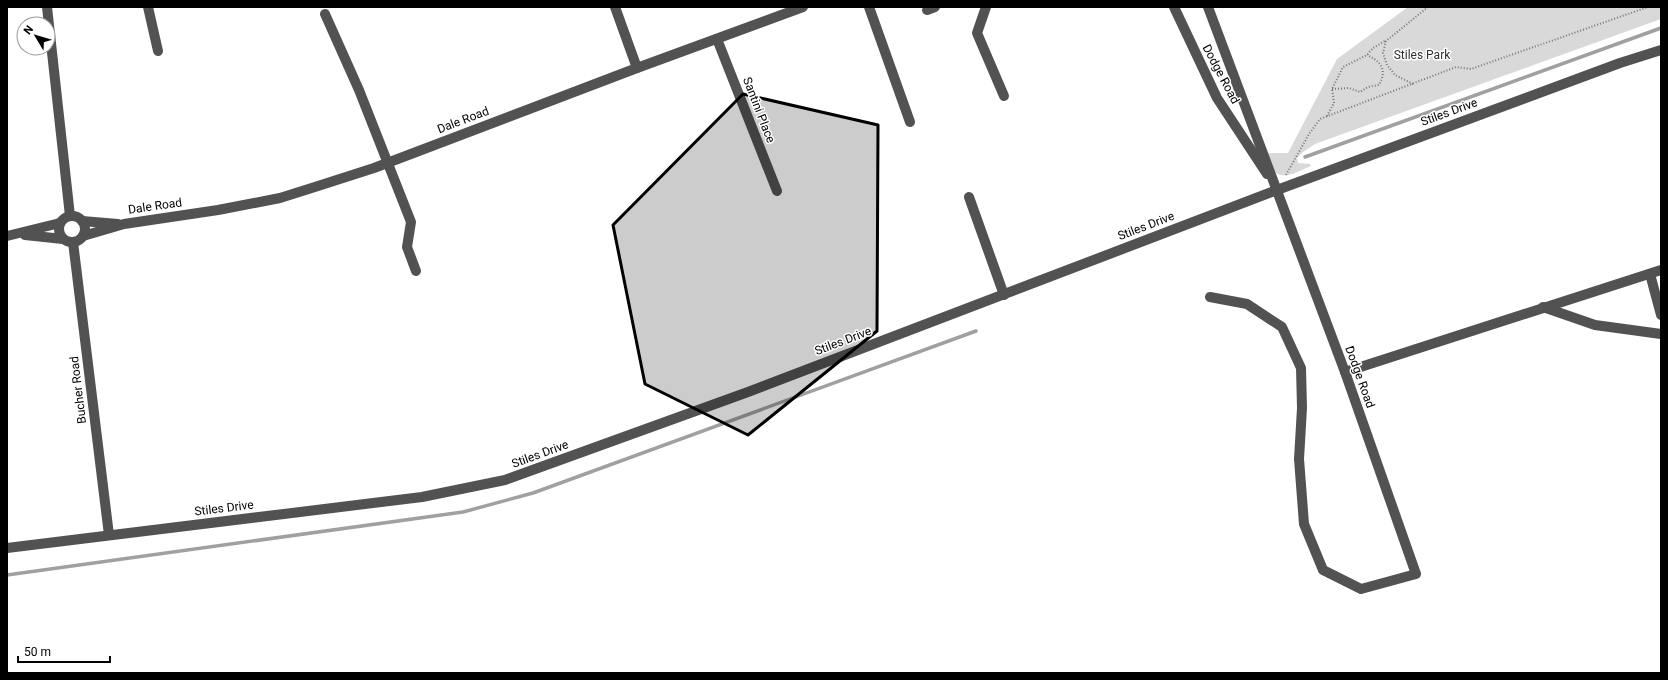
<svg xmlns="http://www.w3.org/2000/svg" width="1668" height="680" viewBox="0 0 1668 680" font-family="Roboto,sans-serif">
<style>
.green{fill:#d9d9d9}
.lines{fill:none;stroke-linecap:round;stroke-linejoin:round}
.stream{stroke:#a0a0a0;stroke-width:3.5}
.path{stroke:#747474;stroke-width:2;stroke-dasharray:1 2;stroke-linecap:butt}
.minor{stroke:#525252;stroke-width:10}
.marked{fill:#000;fill-opacity:0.2;stroke:#000;stroke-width:3;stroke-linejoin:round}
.labels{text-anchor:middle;stroke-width:3;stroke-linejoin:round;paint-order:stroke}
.park-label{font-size:12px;fill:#303030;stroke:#fff}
.street-label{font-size:12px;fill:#000;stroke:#fff}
</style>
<rect width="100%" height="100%" fill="#fff"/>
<path class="green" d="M1408,7H1661V19L1315,144L1303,152L1297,158L1298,163L1310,164L1311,166C1299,171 1281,183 1271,168C1269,164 1268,157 1266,153H1288L1337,59Z"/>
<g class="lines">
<g class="stream">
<path d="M1305,157L1661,28"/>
<path d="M7,575L463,512L533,493L976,331"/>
</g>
<g class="path">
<path d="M1413,84L1395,75L1387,65L1383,53L1386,41L1428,7"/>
<path d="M1332,89L1349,88L1360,92L1368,87L1379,85C1387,70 1382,62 1367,55"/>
<path d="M1327,116L1334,103L1332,89L1343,67L1367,55L1373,48L1385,41"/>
<path d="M1286,175L1309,134L1320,119L1456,67L1471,69L1648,7"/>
</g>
<g class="minor">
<path d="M47,7L70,216"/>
<path d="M148,7L158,51"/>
<path d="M615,7L637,68"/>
<path d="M869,7L910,122"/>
<path d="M986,7L977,33L1004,96"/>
<path d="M1174,7L1217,98L1267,174"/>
<path d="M1208,7L1345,372L1416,574L1361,589L1323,570L1304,524L1299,459L1302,408L1301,368L1282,327L1247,304L1210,297"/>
<path d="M927,10L935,7"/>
<path d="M325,14L359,90L411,222L407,247L416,271"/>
<path d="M717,39L777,191"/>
<path d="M969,197L1004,295"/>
<circle cx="72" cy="229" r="13"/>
<path d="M82,221L118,224"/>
<path d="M25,235L63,239"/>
<path d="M7,236L60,223"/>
<path d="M83,236L124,224L218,210L280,198L318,186L374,168L637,68L803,7"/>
<path d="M73,242L109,535"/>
<path d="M1650,274L1661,315"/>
<path d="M1543,307L1595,325L1661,334"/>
<path d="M1345,372L1661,270"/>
<path d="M7,548L422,497L505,480L748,392L1277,190L1620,63L1661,50"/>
</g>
</g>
<path class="marked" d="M743,94L878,125L877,331L748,435L645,384L613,225Z"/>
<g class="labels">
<g class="park-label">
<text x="1422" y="59">Stiles Park</text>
</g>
<g class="street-label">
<text transform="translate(1221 74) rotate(62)" y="4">Dodge Road</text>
<text transform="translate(759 110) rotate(69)" y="4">Santini Place</text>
<text transform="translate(1449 112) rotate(-20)" y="4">Stiles Drive</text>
<text transform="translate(463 120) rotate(-21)" y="4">Dale Road</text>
<text transform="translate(155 206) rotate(-8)" y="4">Dale Road</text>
<text transform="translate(1146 226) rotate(-21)" y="4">Stiles Drive</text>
<text transform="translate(843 341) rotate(-21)" y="4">Stiles Drive</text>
<text transform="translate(1360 377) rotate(70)" y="4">Dodge Road</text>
<text transform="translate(78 390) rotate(-97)" y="4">Bucher Road</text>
<text transform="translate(540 454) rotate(-20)" y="4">Stiles Drive</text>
<text transform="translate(224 508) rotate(-7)" y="4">Stiles Drive</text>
</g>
</g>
<rect width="1668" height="680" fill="none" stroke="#000000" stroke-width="16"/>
<g transform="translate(36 36) rotate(308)"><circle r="19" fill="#ffffff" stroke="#999999"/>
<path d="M0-3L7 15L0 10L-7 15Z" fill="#000000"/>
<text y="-6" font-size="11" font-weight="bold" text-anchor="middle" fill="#000000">N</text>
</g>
<path d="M18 656v6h92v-6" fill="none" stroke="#000000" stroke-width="2"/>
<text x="24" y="656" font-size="12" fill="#000000" stroke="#ffffff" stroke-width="3" paint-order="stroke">50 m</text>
</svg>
